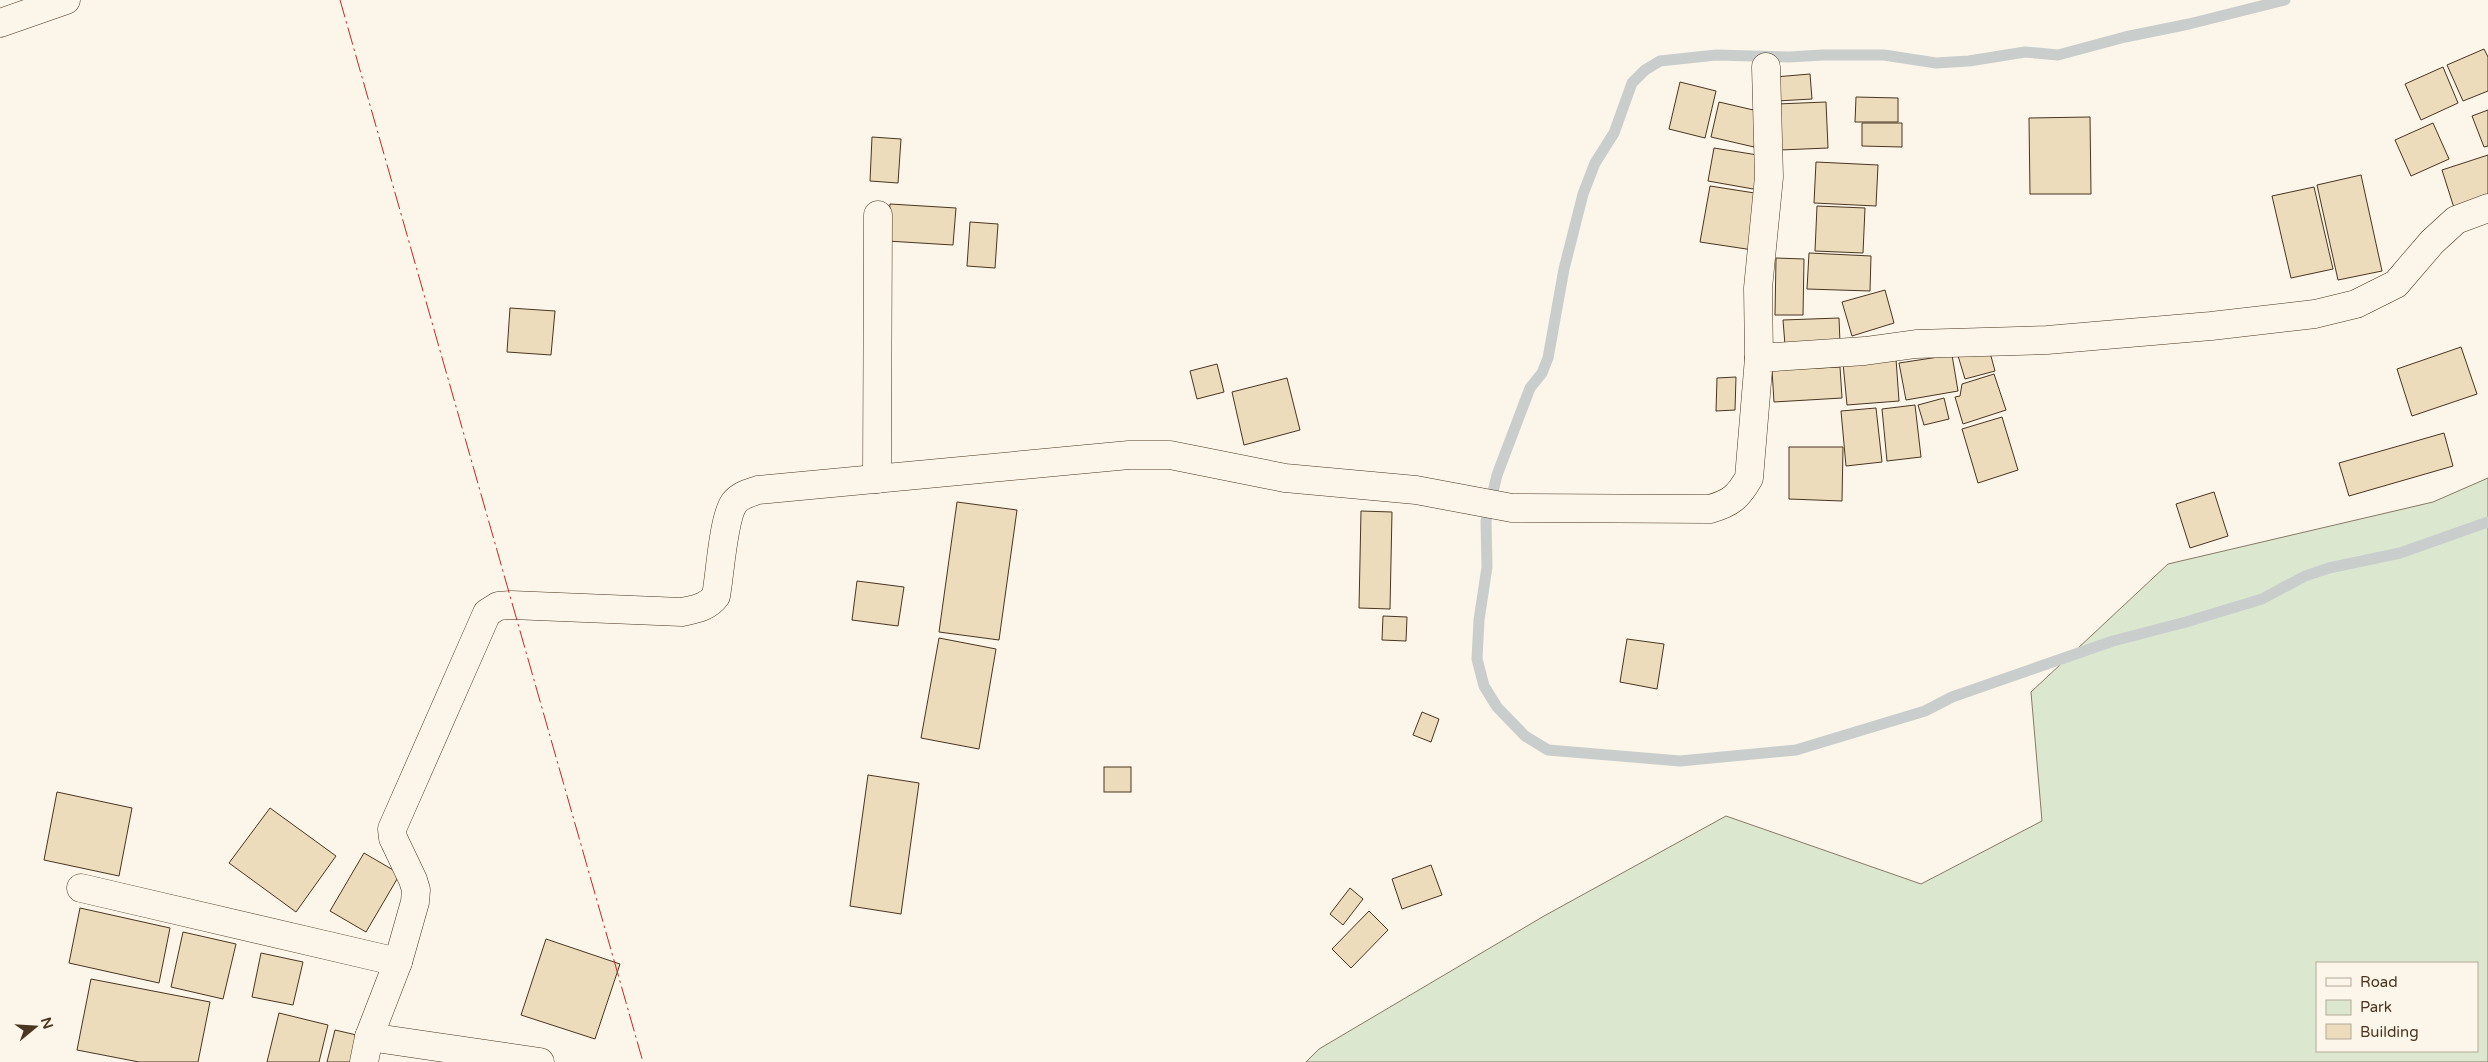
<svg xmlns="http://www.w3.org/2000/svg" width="2488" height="1062" viewBox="0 0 2488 1062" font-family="'Varela Round',sans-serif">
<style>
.green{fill:#dce7d0;stroke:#887966;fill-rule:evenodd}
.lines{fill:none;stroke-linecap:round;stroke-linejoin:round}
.stream{stroke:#c9cecd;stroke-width:11}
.building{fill:#ecdcbc;stroke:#4a3520}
.street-casing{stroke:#4a3520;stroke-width:29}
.street{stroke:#fbf6e9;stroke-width:28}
.power{stroke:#c62828;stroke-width:1;stroke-dasharray:18 4 2.5 4;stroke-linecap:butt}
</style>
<rect width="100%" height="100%" fill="#fbf6e9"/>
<path class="green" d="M2488,478V1062H1306L1319,1049L1544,916L1726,816L1921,884L2042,821L2031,692L2168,564L2433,502ZM2317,963H2477V1051H2317Z"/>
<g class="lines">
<path class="stream" d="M2285,0L2189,24L2125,37L2058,55L2025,52L1969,61L1936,63L1884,55H1823L1789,57L1716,55L1660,61L1645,70L1632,83L1614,133L1595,163L1583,194L1564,269L1548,358L1542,373L1530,388L1497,475L1486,521L1487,567L1479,620L1477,659L1484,686L1497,707L1525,736L1548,750L1680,761L1796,750L1925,711L1952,697L2113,641L2186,622L2262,599L2305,576L2329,568L2400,553L2488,522"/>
</g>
<g class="building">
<path d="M2484,49L2488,57V91L2463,101L2447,65Z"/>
<path d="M2443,67L2458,103L2421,120L2405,84Z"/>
<path d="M1810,74L1812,99L1777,101L1775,77Z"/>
<path d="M1680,82L1716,91L1705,138L1669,129Z"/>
<path d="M1856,97L1898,98V122H1855Z"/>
<path d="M1719,102L1762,112L1754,147L1711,137Z"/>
<path d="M1826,102L1828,148L1780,150L1777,104Z"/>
<path d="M2488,110V146L2484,147L2472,116Z"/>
<path d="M2090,117L2091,194H2030L2029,118Z"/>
<path d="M1862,123H1902V147L1862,146Z"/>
<path d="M2433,123L2449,159L2411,176L2395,140Z"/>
<path d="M872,137L901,139L898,183L870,181Z"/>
<path d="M1714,148L1764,156L1759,190L1708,181Z"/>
<path d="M2488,155V200L2455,211L2442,170Z"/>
<path d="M1816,162L1878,165L1876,206L1814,203Z"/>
<path d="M2361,175L2382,271L2338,280L2317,185Z"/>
<path d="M1710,186L1761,194L1753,250L1700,242Z"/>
<path d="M2314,187L2333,269L2291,278L2272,196Z"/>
<path d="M890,204L956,208L953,245L887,241Z"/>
<path d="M1817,206L1865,208L1863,253L1815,251Z"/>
<path d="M970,222L998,224L995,268L967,266Z"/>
<path d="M1809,253L1871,256L1870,291L1807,289Z"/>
<path d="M1776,258L1804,259L1803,315H1775Z"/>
<path d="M1885,290L1894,323L1852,336L1842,302Z"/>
<path d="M510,308L555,311L551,355L507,352Z"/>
<path d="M1839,318L1840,343L1785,345L1783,320Z"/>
<path d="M1988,345L1995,371L1965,379L1956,349Z"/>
<path d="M2461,347L2477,394L2412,416L2397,369Z"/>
<path d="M1952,355L1958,391L1906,400L1899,363Z"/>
<path d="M1896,359L1899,401L1847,405L1843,363Z"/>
<path d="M1217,364L1224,392L1197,399L1190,371Z"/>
<path d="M1840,367L1842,398L1774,402L1772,370Z"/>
<path d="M1994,374L2006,410L1963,424L1955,397L1960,396L1962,384Z"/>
<path d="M1736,377L1735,410L1716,411L1717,378Z"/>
<path d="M1287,378L1300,430L1244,445L1232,392Z"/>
<path d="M1944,398L1949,419L1924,425L1918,405Z"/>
<path d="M1915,405L1921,457L1887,461L1882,409Z"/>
<path d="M1876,408L1882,462L1846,466L1841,411Z"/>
<path d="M2002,417L2018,470L1978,483L1962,429Z"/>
<path d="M2444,433L2453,466L2349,496L2339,463Z"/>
<path d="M1789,447H1843L1842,501L1789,499Z"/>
<path d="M2214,492L2228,536L2190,548L2176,504Z"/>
<path d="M957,502L1017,510L999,640L939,632Z"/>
<path d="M1361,511L1392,512L1390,609L1359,608Z"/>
<path d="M857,581L904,587L898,626L852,620Z"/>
<path d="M1383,616L1407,617L1406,641L1382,640Z"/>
<path d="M939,638L996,649L979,749L921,738Z"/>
<path d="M1627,639L1664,644L1657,689L1620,682Z"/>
<path d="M1422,712L1439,719L1431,742L1413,735Z"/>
<rect x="1104" y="767" width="27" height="25"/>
<path d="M868,775L919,783L901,914L850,906Z"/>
<path d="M57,792L132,808L119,876L44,860Z"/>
<path d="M270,808L336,856L296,912L229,863Z"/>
<path d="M364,853L400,874L366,932L330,911Z"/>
<path d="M1431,865L1442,895L1402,909L1392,879Z"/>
<path d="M1350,888L1363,899L1343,925L1330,914Z"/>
<path d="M80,908L170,928L159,983L69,963Z"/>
<path d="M1369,911L1388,930L1351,968L1332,949Z"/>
<path d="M183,932L236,944L223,999L171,987Z"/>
<path d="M546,939L620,964L595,1039L521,1015Z"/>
<path d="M261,953L303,962L293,1005L252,997Z"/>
<path d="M91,979L210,1002L198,1062H139L77,1050Z"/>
<path d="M279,1013L328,1025L319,1062H267Z"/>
<path d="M335,1030L361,1036L355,1062H327Z"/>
</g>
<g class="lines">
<defs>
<g id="street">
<path d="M0,23L66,0"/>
<path d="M1759,358L1758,288L1769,177L1766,67"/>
<path d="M877,479L878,215"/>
<path d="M81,888L398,962"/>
<path d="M369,1037L540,1062"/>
<path d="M364,1062L369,1037L398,962L415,902L416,890L413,880L393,838L392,829L487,613L498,606L511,605L682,612C696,609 708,607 716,596C720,575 723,519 734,503C740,495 749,493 758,490L1129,455H1170L1285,478L1416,490L1512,508L1710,509C1731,503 1738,497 1749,478L1759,358L1865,351L1916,344L2047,340L2211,326L2315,314L2356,304L2396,284L2432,242L2456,220L2488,208"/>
</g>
</defs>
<use href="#street" class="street-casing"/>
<use href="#street" class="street"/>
<path class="power" d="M340,0L643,1062"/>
</g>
<rect x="2316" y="962" width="162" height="90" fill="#fbf6e9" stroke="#b4a999"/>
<rect x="2326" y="978" width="25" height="8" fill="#fbf6e9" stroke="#b4a999"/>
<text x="2360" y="987" font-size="15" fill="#4a3520">Road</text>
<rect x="2326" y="1000" width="25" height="15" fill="#dce7d0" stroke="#b4a999"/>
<text x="2360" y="1012" font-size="15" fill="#4a3520">Park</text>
<rect x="2326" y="1024" width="25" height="15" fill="#ecdcbc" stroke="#b4a999"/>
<text x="2360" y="1037" font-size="15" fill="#4a3520">Building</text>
<g transform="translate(35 1027) rotate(72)" stroke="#fbf6e9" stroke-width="4" paint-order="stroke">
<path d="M0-4L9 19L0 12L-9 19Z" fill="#4a3520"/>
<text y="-8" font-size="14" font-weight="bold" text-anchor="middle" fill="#4a3520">N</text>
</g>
</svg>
